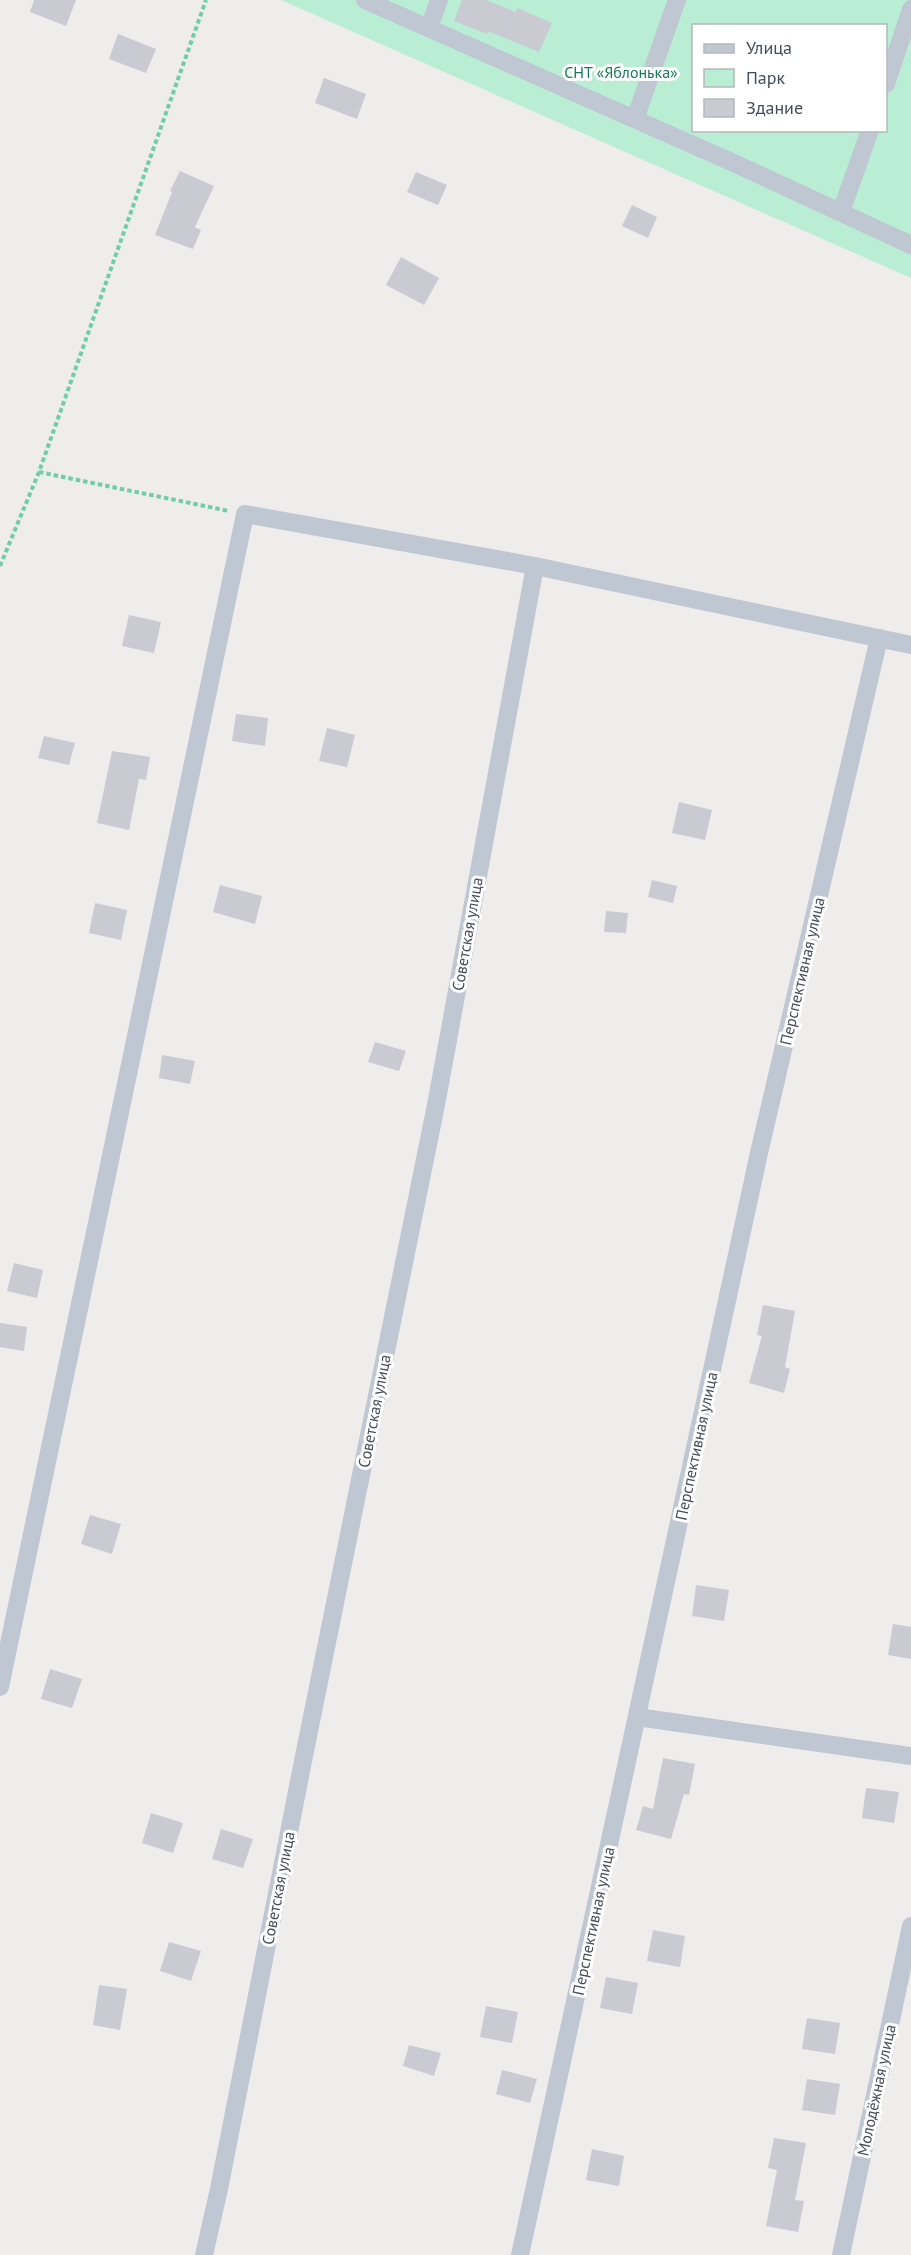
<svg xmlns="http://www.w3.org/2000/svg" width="911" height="2255" viewBox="0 0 911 2255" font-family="'PT Sans',sans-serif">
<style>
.green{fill:#b9eed4;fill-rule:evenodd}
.building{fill:#c9cad2}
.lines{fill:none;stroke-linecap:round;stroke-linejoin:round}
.path{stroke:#71ccaa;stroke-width:4;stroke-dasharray:4.5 3;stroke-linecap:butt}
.minor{stroke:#bfc7d2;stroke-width:18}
.labels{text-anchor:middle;stroke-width:6;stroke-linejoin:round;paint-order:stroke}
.park-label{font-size:16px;fill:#167a54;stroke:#fff}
.street-label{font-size:16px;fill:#454d59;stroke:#fff}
</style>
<rect width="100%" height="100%" fill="#efecec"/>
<path class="green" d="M281,0H911V278ZM694,26H886V130H694Z"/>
<g class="building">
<path d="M34,0H76L66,26L30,12Z"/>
<path d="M462,0H486L516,12L517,8L552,23L539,52L488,31L487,34L454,21Z"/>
<path d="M118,34L156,49L146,73L109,59Z"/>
<path d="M324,78L366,94L357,119L315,103Z"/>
<path d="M180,171L214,186L195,227L201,230L193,249L155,235L172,192L170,191Z"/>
<path d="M416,172L447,185L438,205L407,192Z"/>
<path d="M632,205L657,217L648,238L622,226Z"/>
<path d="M401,257L439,278L424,305L386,285Z"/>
<path d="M129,615L161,622L154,653L122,646Z"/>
<path d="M236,714L268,718L265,746L232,741Z"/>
<path d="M327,728L355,735L347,767L319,761Z"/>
<path d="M44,736L75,743L69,765L38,758Z"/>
<path d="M112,751L150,757L146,780L139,779L129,830L97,823Z"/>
<path d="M679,802L712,810L705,840L672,833Z"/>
<path d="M652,880L677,886L673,903L648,897Z"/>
<path d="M220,885L262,896L255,924L213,912Z"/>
<path d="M95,903L127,910L121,940L89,933Z"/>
<path d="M606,911L628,913L626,933L604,932Z"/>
<path d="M375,1042L406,1051L399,1071L368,1062Z"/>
<path d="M162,1055L195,1061L190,1084L159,1078Z"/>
<path d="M14,1263L43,1270L37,1298L7,1291Z"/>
<path d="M763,1305L795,1311L785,1367L790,1369L784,1393L749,1383L762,1336L757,1335Z"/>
<path d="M0,1323L27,1327L24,1351L0,1347Z"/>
<path d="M90,1515L121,1524L112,1554L81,1544Z"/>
<path d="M696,1585L729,1590L724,1621L692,1616Z"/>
<path d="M893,1624L911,1627V1659L888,1655Z"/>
<path d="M50,1669L82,1679L72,1708L41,1699Z"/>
<path d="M663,1758L695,1764L689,1795L684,1794L671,1839L636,1830L643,1806L653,1809Z"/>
<path d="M866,1788L899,1792L894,1823L862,1818Z"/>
<path d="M151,1813L183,1823L173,1853L142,1843Z"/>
<path d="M221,1829L253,1839L243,1868L212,1859Z"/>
<path d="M653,1930L685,1936L680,1967L647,1961Z"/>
<path d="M169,1942L201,1951L191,1981L160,1971Z"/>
<path d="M606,1977L638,1983L632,2014L600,2008Z"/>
<path d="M99,1985L127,1989L120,2030L93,2025Z"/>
<path d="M486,2006L518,2012L512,2043L480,2037Z"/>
<path d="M807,2018L840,2023L835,2054L802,2049Z"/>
<path d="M409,2045L441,2053L434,2076L403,2066Z"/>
<path d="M502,2070L537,2079L530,2103L496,2094Z"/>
<path d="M807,2079L840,2084L835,2115L802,2110Z"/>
<path d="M774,2138L806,2143L795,2200L804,2201L798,2232L766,2226L777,2170L768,2168Z"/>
<path d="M592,2149L624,2156L619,2186L586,2180Z"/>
</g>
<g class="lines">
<g class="path">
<path d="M39,472L229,511"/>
<path d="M0,566L39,472L206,0"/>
</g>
<g class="minor">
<path d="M365,0L736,164L911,245"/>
<path d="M429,28L439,0"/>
<path d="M886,84L911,9"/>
<path d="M635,119L677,0"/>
<path d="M841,212L870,130"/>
<path d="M0,1687L245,514L535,566L911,645"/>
<path d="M637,1717L911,1756"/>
<path d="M204,2255L219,2189L303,1761L436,1105L535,566"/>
<path d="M520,2255L759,1153L879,638"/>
<path d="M841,2255L911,1926"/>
</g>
</g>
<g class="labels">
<g class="park-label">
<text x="621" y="78">СНТ «Яблонька»</text>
</g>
<g class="street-label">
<text transform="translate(467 934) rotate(-80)" y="6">Советская улица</text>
<text transform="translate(802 971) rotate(-77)" y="6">Перспективная улица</text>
<text transform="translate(374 1411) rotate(-79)" y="6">Советская улица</text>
<text transform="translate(696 1446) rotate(-78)" y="6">Перспективная улица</text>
<text transform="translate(278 1888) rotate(-79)" y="6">Советская улица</text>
<text transform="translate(593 1921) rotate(-78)" y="6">Перспективная улица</text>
<text transform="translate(876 2090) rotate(-78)" y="6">Молодёжная улица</text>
</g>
</g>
<rect x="692" y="24" width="195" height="108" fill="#ffffff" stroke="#b5b8bd" stroke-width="1.5"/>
<rect x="704" y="44" width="30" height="9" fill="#bfc7d2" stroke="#b5b8bd" stroke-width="1.5"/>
<text x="746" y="54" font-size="18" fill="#454d59">Улица</text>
<rect x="704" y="69" width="30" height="18" fill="#b9eed4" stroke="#b5b8bd" stroke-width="1.5"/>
<text x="746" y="84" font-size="18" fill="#454d59">Парк</text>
<rect x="704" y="99" width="30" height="18" fill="#c9cad2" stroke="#b5b8bd" stroke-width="1.5"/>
<text x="746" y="114" font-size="18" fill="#454d59">Здание</text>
</svg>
